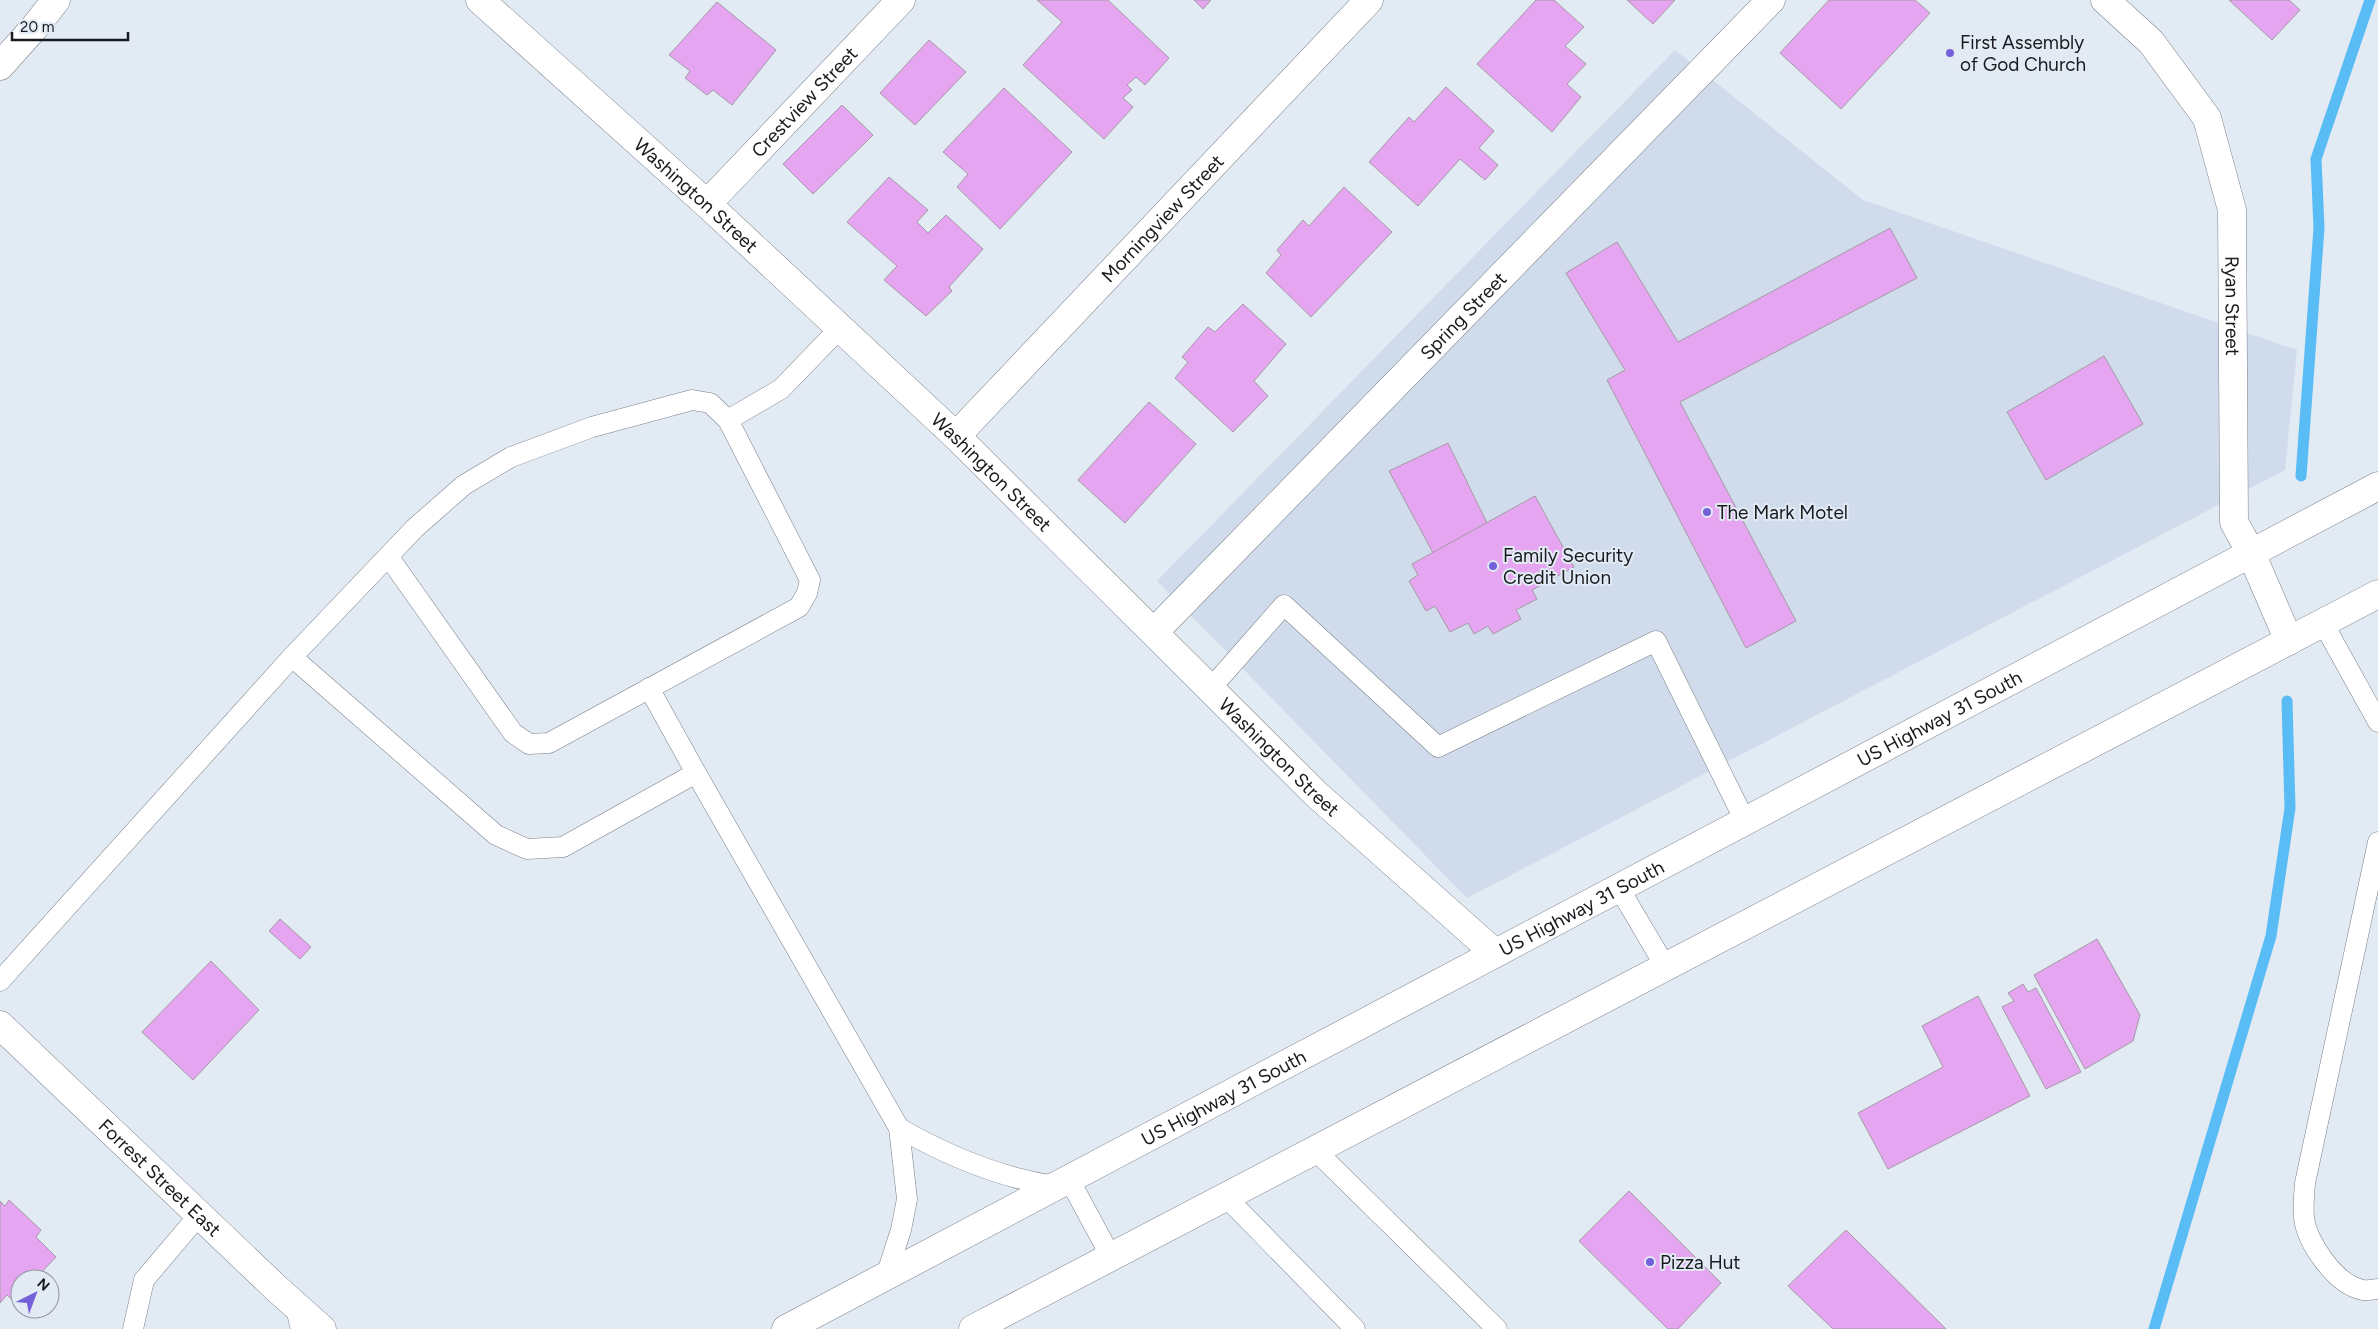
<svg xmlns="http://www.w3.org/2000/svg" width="2378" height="1329" viewBox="0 0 2378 1329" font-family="Figtree,sans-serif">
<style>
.built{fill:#d0dcec}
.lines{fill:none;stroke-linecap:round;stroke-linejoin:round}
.stream{stroke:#59bcf5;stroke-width:11}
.building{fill:#e6a5f0;stroke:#a39ba4}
.lane-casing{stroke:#7a818a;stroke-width:21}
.street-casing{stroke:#7a818a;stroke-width:29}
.secondary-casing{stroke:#7a818a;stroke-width:29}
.primary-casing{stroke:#7a818a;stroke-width:29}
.lane{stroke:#fff;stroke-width:20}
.street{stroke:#fff;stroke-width:28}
.secondary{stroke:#fff;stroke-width:28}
.primary{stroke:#fff;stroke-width:28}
.poi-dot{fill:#7360da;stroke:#e2eaf4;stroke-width:2}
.labels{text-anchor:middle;stroke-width:4;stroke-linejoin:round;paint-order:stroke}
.poi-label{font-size:19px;fill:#181a1e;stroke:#e2eaf4;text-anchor:start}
.street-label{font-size:19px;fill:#181a1e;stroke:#e2eaf4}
</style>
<rect width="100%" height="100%" fill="#e2eaf4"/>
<path class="built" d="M1675,50L1863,200L2297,350L2285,470L1467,898L1157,581Z"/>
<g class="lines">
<g class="stream">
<path d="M2301,476L2319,228L2316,159L2370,0"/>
<path d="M2154,1329L2271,936L2290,808L2287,701"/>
</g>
</g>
<g class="building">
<path d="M1037,0H1108L1169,58L1145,85L1136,77L1127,85L1132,90L1123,98L1133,107L1104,139L1023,65L1062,22Z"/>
<path d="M1194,0H1211L1203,9Z"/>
<path d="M1536,0H1554L1584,27L1565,46L1586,64L1567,84L1581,97L1552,132L1477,64Z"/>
<path d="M1627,0H1675L1653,24Z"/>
<path d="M1829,0H1915L1930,13L1841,109L1780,53Z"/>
<path d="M2229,0H2289L2300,10L2272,40Z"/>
<path d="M717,2L776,50L732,105L713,90L707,95L685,78L690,71L669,55Z"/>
<path d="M929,40L966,72L915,125L880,93Z"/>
<path d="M1446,87L1494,131L1479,148L1498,165L1485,180L1460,159L1418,206L1369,162L1409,117L1414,122Z"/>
<path d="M1004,88L1072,152L1000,229L957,187L968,174L943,152Z"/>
<path d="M842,105L873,135L813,194L783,164Z"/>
<path d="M889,177L928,210L917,222L928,233L946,215L983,249L949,287L952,291L926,316L884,280L897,266L847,222Z"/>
<path d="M1344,187L1392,232L1311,317L1266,273L1281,255L1277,250L1303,220L1309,226Z"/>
<path d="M1890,228L1917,278L1680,402L1796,621L1746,648L1607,380L1625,370L1566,273L1617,242L1678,342Z"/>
<path d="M1243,304L1286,344L1254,381L1268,396L1233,432L1175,378L1188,362L1182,357L1208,327L1215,332Z"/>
<path d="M2104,356L2143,424L2046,480L2007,412Z"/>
<path d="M1149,402L1196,444L1125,523L1078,480Z"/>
<path d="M1448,443L1487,523L1433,553L1389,471Z"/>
<path d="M1535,496L1574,567L1532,590L1537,599L1516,610L1521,619L1493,634L1488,626L1474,634L1468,623L1450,632L1435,606L1426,611L1409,581L1418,575L1412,564Z"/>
<path d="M280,919L311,947L300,959L269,931Z"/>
<path d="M2097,939L2140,1015L2133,1041L2085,1069L2034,975Z"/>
<path d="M211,961L259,1010L193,1080L142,1032Z"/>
<path d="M2023,984L2028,992L2036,988L2081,1072L2046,1089L2002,1007L2014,1001L2008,993Z"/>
<path d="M1978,996L2030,1096L1888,1169L1858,1113L1943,1067L1922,1026Z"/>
<path d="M1629,1191L1721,1283L1678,1329H1668L1579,1241Z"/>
<path d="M9,1200L41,1230L36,1237L56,1257L35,1279H20V1295L14,1301L7,1295L0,1303V1201L5,1206Z"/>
<path d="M1846,1230L1946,1329H1833L1788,1286Z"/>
</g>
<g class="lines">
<defs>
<g id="lane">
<path d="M728,420L781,389L840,328"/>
<path d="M2323,623L2378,722"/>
<path d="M292,657L415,528L464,485L511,457L592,427L692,400L710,403L728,420L810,580L807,593L799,607L549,743L529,744L513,733L388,556"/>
<path d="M649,688L696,773"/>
<path d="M1211,688L1284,605L1438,747L1656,641L1745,821"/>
<path d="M2378,842L2305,1183C2304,1194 2303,1207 2304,1218C2307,1243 2336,1285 2363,1290C2367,1291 2374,1289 2378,1289"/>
<path d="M1619,888L1665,966"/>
<path d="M0,981L292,657L496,835L527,849L563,847L696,773L899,1128"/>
<path d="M1315,1150L1497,1329"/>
<path d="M1069,1179L1111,1257"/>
<path d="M1226,1197L1355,1329"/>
<path d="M886,1276L901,1230L907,1199L899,1128C948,1156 1000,1178 1056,1186"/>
<path d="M133,1329L144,1280L199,1215"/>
</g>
<g id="street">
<path id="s1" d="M480,0L707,204L956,436L1316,794L1495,953"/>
<path id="s2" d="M2105,0L2151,42L2207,118L2232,210L2234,522L2251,553L2289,641"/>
<path id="s3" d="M707,204L901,0"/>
<path id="s4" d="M956,436L1369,0"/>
<path id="s5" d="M1155,631L1771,0"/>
</g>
<g id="secondary">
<path d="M0,66L34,28L56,0"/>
<path id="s6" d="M0,1025L276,1288L322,1329"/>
</g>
<g id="primary">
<path d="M301,1312L305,1329"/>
<path id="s7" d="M786,1329L2378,486"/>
<path d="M973,1329L2378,594"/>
</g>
</defs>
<use href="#lane" class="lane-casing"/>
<use href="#street" class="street-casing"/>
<use href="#secondary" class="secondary-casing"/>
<use href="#primary" class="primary-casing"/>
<use href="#lane" class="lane"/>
<use href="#street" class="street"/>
<use href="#secondary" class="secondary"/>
<use href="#primary" class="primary"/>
</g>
<g class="poi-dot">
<circle cx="1950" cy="53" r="5"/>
<circle cx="1707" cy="512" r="5"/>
<circle cx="1493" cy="566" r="5"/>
<circle cx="1650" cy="1262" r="5"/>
</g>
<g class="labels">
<g class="poi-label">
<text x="1960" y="49">First Assembly<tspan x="1960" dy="22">of God Church</tspan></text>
<text x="1717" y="519">The Mark Motel</text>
<text x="1503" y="562">Family Security<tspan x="1503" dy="22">Credit Union</tspan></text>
<text x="1660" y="1269">Pizza Hut</text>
</g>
<g class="street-label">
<text dy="7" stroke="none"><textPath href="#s3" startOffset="141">Crestview Street</textPath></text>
<text dy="7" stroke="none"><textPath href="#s1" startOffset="291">Washington Street</textPath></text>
<text dy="7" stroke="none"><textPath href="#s4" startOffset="300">Morningview Street</textPath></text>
<text dy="7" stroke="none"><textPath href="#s2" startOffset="348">Ryan Street</textPath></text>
<text dy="7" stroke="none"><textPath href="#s5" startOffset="441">Spring Street</textPath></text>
<text dy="7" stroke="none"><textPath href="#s1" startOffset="696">Washington Street</textPath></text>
<text dy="7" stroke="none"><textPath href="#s7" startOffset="1305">US Highway 31 South</textPath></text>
<text dy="7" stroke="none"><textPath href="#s1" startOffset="1101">Washington Street</textPath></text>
<text dy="7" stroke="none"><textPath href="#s7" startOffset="900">US Highway 31 South</textPath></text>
<text dy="7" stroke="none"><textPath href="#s7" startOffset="495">US Highway 31 South</textPath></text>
<text dy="7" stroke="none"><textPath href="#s6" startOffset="221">Forrest Street East</textPath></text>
</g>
</g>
<g transform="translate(35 1294) rotate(42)"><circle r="24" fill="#e2eaf4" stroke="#91979e"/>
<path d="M0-4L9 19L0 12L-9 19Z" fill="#7360da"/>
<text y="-8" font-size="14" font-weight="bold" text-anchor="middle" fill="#181a1e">N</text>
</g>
<path d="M12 32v8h116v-8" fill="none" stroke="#181a1e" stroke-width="2.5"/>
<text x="20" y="32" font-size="15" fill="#181a1e" stroke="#e2eaf4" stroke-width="4" paint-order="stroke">20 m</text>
</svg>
